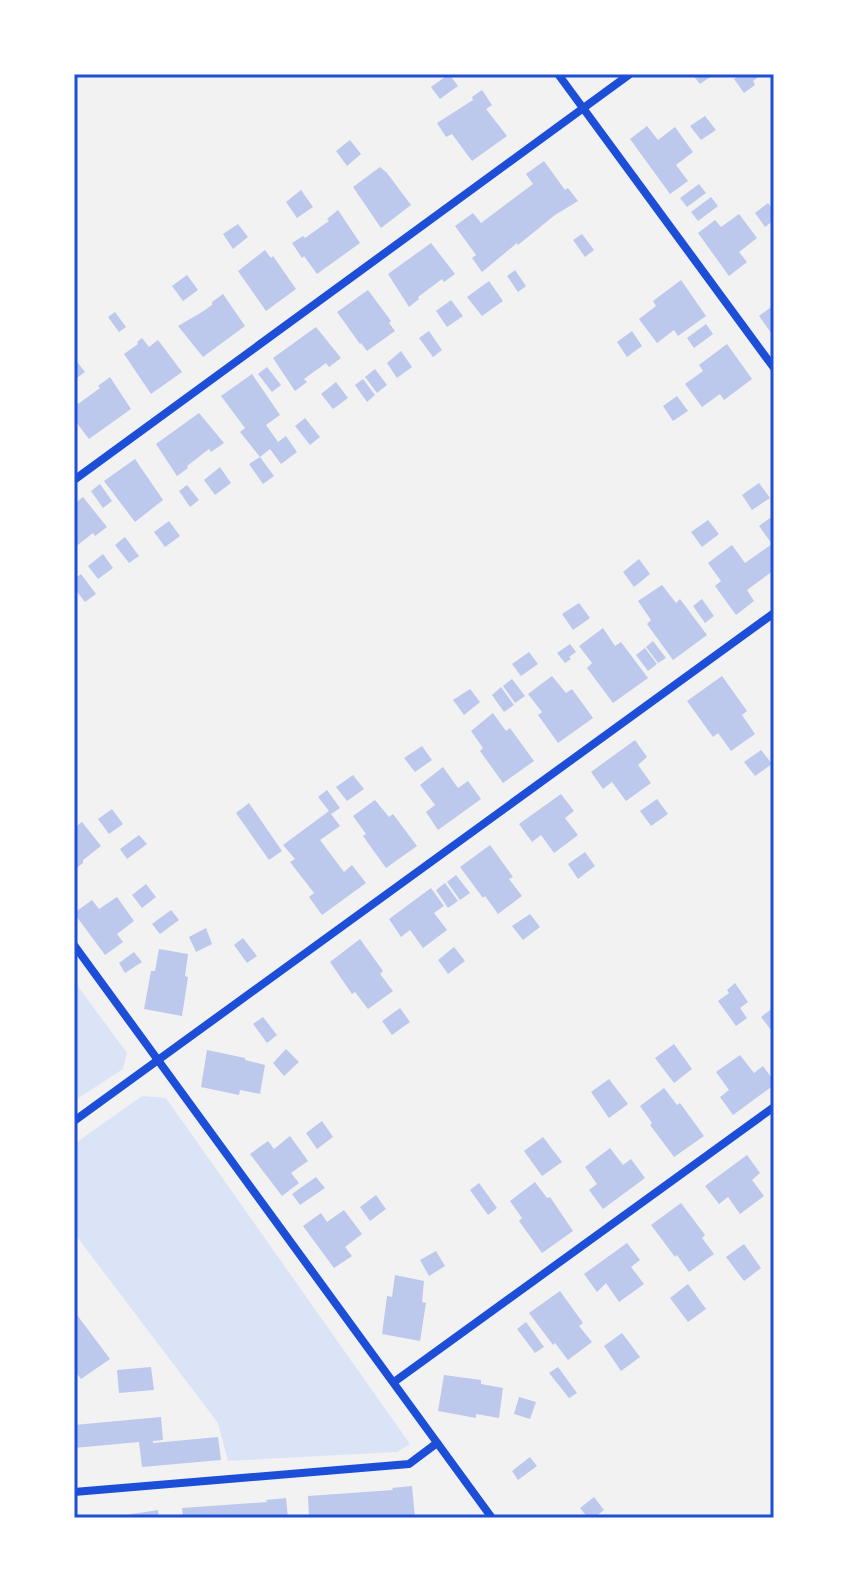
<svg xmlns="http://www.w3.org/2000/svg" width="848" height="1592" viewBox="0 0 848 1592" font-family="'Space Grotesk',sans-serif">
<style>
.green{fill:#dbe4f7}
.building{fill:#bdc9ec}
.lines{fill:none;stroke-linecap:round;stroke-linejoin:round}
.minor{stroke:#1d4ed8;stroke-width:8}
.neatline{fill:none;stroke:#1d4ed8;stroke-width:3}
</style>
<rect width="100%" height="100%" fill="#f2f2f2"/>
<g class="green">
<path d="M74,981L127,1053L123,1069L74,1101Z"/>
<path d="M142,1096L166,1098L410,1444L397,1452L228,1461L218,1423L74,1233V1144Z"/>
</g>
<g class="building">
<path d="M449,74L458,86L440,99L431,87Z"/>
<path d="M692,74H708L710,77L700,84Z"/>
<path d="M740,74H762L753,81L755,85L744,93L734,79Z"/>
<path d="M482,90L492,105L486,109L507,136L472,161L452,134L446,137L437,123L473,100L472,97Z"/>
<path d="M705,116L716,130L701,140L690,126Z"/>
<path d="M647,126L658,140L675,127L693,152L676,165L688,181L670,194L630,139Z"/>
<path d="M350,140L361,154L347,166L336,151Z"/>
<path d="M544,161L565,190L568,188L578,201L555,215L518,245L517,243L482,272L472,258L476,255L455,226L473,213L481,223L533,184L526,174Z"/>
<path d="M380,167L387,173L411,205L381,228L353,187Z"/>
<path d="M699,184L706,193L687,207L680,198Z"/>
<path d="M301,190L313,207L297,218L286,202Z"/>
<path d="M711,197L718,206L698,221L691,212Z"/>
<path d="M768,203L774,211V220L765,227L755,213Z"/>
<path d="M338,210L360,243L317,274L304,256L302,258L292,243L303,236L305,238L329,221L327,219Z"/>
<path d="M739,214L757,238L739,252L747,262L729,276L698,233L715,220L721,227Z"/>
<path d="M238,224L248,237L233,249L223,234Z"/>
<path d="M582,234L594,250L585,257L573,240Z"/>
<path d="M431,243L455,274L444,282L442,279L418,297L419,299L409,307L388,274Z"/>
<path d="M265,250L271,258L273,256L296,289L266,311L238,271Z"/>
<path d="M515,270L526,286L518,292L507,276Z"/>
<path d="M187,275L198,290L183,301L172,286Z"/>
<path d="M681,280L706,316L678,336L674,330L657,343L639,319L656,306L653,301Z"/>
<path d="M489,281L503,301L482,316L467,297Z"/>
<path d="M368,290L391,321L389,323L395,331L367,351L361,343L360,344L337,312Z"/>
<path d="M223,294L245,326L203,357L178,326L202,312L212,305V302Z"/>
<path d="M451,300L463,316L447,327L436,311Z"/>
<path d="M774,305V337L759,316Z"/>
<path d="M115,312L126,327L119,332L108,317Z"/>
<path d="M706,324L713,334L694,348L687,338Z"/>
<path d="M316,327L341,358L329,367L326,363L304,379L307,382L295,391L273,358Z"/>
<path d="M429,331L442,350L433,357L419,338Z"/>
<path d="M632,331L642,346L627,357L617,342Z"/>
<path d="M142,338L149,347L158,340L182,372L151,394L124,354L138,344L137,342Z"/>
<path d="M727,344L752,379L724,400L720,394L702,407L685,384L703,371L699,365Z"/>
<path d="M401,351L412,367L397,378L387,363Z"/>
<path d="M74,358L85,372L74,380Z"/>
<path d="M267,367L281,385L272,392L258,374Z"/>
<path d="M375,369L387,385L377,393L365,377Z"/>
<path d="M252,374L280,415L266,425L278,442L286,436L297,452L281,464L270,449L260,457L240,432L245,428L221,396Z"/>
<path d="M110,377L131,409L89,439L76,422L74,423V403L76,402L78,404L100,388L98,386Z"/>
<path d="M363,379L375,395L367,402L355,385Z"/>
<path d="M336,382L348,398L333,409L321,394Z"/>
<path d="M677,396L688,411L673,421L663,406Z"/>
<path d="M199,413L224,443L211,452L209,449L187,466L188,468L177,476L156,444Z"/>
<path d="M305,418L320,437L310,445L295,426Z"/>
<path d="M260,457L274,476L263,484L249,464Z"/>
<path d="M135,459L163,500L135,522L104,481Z"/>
<path d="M220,467L231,483L215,495L204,480Z"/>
<path d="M759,483L770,498L752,510L742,495Z"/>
<path d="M100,484L112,501L103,508L91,491Z"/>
<path d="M187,485L199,500L190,507L179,491Z"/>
<path d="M83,497L107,527L95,536L93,533L74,548V504Z"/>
<path d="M774,515V570L747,590L754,601L736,615L715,586L721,581L708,563L732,545L745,563L759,553L772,544L759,526Z"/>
<path d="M708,520L719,534L702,547L691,532Z"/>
<path d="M169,521L180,536L165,547L154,532Z"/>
<path d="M125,537L139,556L129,563L115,545Z"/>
<path d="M103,554L113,568L98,579L88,566Z"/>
<path d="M639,559L650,574L634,587L623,572Z"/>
<path d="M81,574L96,594L85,602L74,588V579Z"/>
<path d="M662,585L676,603L680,599L707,635L673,660L647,624L651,620L638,601Z"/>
<path d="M702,599L714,616L705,623L693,606Z"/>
<path d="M579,603L590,618L573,630L562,614Z"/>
<path d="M603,628L615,646L621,642L648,678L613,703L587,668L592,663L579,646Z"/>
<path d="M653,641L666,658L658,663L646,647Z"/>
<path d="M570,644L576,652L569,657L571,659L565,663L557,653Z"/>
<path d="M645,648L657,664L648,671L636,655Z"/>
<path d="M529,652L538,664L521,676L512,664Z"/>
<path d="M552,676L566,693L572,689L593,718L558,743L538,715L542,712L528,694Z"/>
<path d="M722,676L747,711L742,715L755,734L731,751L718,733L713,737L687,701Z"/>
<path d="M512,679L525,696L515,703L503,686Z"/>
<path d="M501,687L514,705L504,712L492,695Z"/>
<path d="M470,689L480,702L464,715L453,700Z"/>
<path d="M493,713L506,731L510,728L534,761L503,783L480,751L483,748L471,731Z"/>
<path d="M635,740L647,757L638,765L651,783L626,801L612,782L603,789L591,772Z"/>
<path d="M422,746L432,760L415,772L404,758Z"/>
<path d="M761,750L772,764L755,776L744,762Z"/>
<path d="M443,767L458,788L468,781L481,799L438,830L426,812L435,805L420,785Z"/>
<path d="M353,775L364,789L347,801L336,787Z"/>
<path d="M327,790L340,808L331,814L340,826L320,840L344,872L352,865L366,883L322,915L309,897L314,893L290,862L295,859L283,845L329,811L318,797Z"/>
<path d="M561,794L574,811L565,818L578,835L554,853L541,835L532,842L519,824Z"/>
<path d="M657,799L668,814L651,826L640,811Z"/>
<path d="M375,800L389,817L393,814L417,846L386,868L363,836L366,834L353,816Z"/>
<path d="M249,803L282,851L269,860L236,813Z"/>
<path d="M112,809L123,824L109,834L98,819Z"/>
<path d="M82,822L101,846L83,860V863L74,870V828Z"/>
<path d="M139,835L147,844L127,859L120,849Z"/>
<path d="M490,845L513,877L509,879L522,896L498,914L485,896L483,898L460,867Z"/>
<path d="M585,852L595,866L578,879L568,864Z"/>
<path d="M456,875L470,893L460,900L447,882Z"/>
<path d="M445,883L458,901L448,908L436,890Z"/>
<path d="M146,884L156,897L142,908L132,895Z"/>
<path d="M431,888L444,906L434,913L447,930L423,948L410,930L401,937L389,919Z"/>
<path d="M117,897L134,921L117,934L123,942L105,955L74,913L92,900L99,909Z"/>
<path d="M171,910L179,920L160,934L152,924Z"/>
<path d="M530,914L540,927L523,940L512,926Z"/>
<path d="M206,928L212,944L196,952L189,937Z"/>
<path d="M243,938L257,956L247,963L234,945Z"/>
<path d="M360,939L383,971L380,974L393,991L368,1009L355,992L352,994L330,962Z"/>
<path d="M454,947L465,961L448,974L438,960Z"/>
<path d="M159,949L188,954L185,976L188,977L182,1016L144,1009L151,971H155Z"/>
<path d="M134,952L142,962L125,973L119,963Z"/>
<path d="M735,983L748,1002L740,1008L747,1018L736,1026L718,1001L729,993L727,990Z"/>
<path d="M774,1007V1034L761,1017Z"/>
<path d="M400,1008L410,1022L392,1035L382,1021Z"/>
<path d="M263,1017L277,1035L267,1043L253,1024Z"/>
<path d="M674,1044L692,1069L674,1083L655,1058Z"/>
<path d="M286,1049L299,1062L284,1076L273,1063Z"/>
<path d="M207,1050L245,1058V1060L265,1065L260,1094L240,1090L239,1095L201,1087Z"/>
<path d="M740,1055L754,1073L763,1066L774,1081V1085L733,1115L720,1097L729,1090L716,1072Z"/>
<path d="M609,1079L628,1104L609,1118L591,1092Z"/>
<path d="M664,1088L677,1105L680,1103L704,1136L674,1157L650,1125L652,1123L640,1106Z"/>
<path d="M322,1121L333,1137L317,1149L306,1133Z"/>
<path d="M290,1136L308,1161L291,1173L299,1183L282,1196L250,1154L268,1141L274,1149Z"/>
<path d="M543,1137L562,1162L542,1176L524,1151Z"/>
<path d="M610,1148L623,1165L631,1159L645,1178L603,1209L589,1190L597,1184L585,1167Z"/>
<path d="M747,1155L760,1173L752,1180L764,1196L740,1214L728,1197L719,1204L705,1186Z"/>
<path d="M316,1177L325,1188L300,1205L292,1194Z"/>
<path d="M535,1182L547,1198L550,1197L573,1231L542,1253L519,1221L522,1218L510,1201Z"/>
<path d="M479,1183L497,1208L488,1215L470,1190Z"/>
<path d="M376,1195L386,1209L370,1221L360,1207Z"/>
<path d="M681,1203L705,1235L702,1238L714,1254L689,1272L677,1255L675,1257L651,1225Z"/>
<path d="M344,1210L362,1234L345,1247L352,1256L334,1268L303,1226L321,1213L327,1222Z"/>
<path d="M627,1243L640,1260L631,1267L644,1284L619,1302L606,1283L597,1292L584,1274Z"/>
<path d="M744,1244L761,1268L744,1281L726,1257Z"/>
<path d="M436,1251L445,1266L429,1276L420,1260Z"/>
<path d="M395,1275L424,1281L422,1302L426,1303L420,1341L382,1334L387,1296L392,1297Z"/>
<path d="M688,1284L706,1309L688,1322L670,1298Z"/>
<path d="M560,1291L583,1323L579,1326L592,1342L568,1360L555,1343L553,1345L529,1313Z"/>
<path d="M74,1311L110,1359L81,1379L74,1370Z"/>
<path d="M526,1322L544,1347L535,1353L517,1329Z"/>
<path d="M622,1333L640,1357L621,1371L604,1346Z"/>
<path d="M151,1367L154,1390L119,1393L117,1370Z"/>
<path d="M558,1367L577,1393L569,1398L549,1373Z"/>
<path d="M444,1375L481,1380V1384L503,1388L499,1418L476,1414V1418L438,1411Z"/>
<path d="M519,1397L536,1402L530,1419L514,1414Z"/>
<path d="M161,1417L163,1440L153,1441V1443L218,1437L221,1460L142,1467L139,1442L74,1448V1425Z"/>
<path d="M530,1457L537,1466L518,1480L512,1471Z"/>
<path d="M412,1486L415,1518H309L308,1496L393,1490L392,1488Z"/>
<path d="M594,1497L604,1510L594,1518H588L580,1508Z"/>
<path d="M286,1498L288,1518H183L182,1508L267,1502L266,1500Z"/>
<path d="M158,1510L159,1518H119V1516Z"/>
</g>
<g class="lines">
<g class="minor">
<path d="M558,74L774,368"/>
<path d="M74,480L630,74"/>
<path d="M74,945L492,1518"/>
<path d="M74,1121L774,613"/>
<path d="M394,1382L774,1107"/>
<path d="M74,1492L409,1464L437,1443"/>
</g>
</g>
<rect width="848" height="1592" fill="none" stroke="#ffffff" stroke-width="152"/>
<rect x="76" y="76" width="696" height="1440" class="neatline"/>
</svg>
